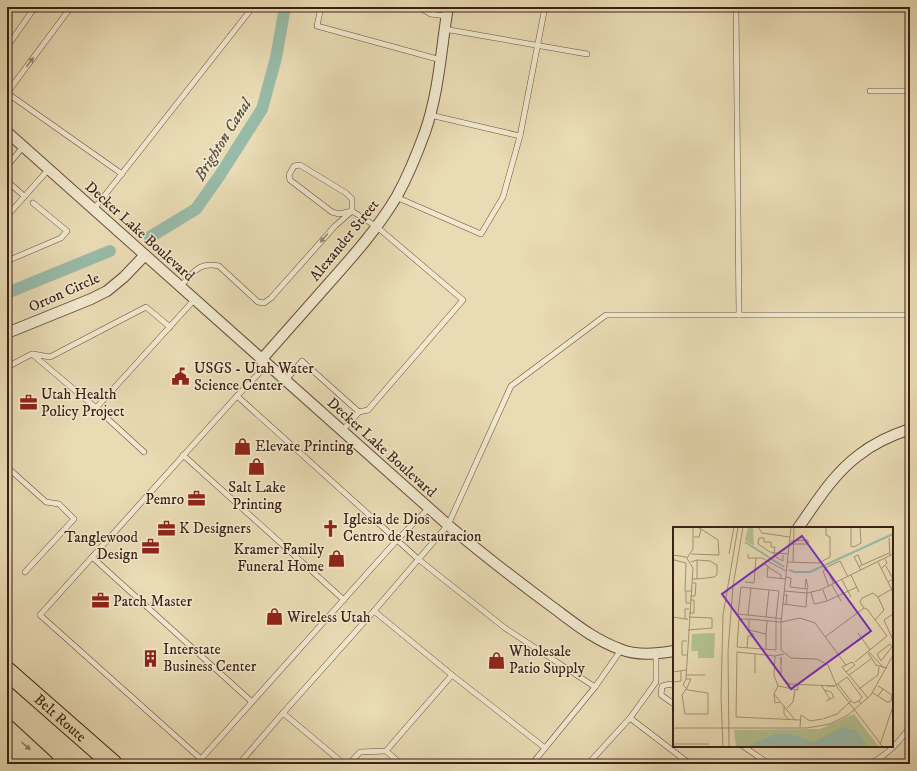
<svg xmlns="http://www.w3.org/2000/svg" width="917" height="771" viewBox="0 0 917 771" font-family="'IM FELL DW Pica',serif">
<style>
.lines{fill:none;stroke-linecap:round;stroke-linejoin:round}
.canal{stroke:#98bba9;stroke-width:12}
.lane-casing{stroke:#684e3c;stroke-width:6}
.street-casing{stroke:#684e3c;stroke-width:12}
.highway-casing{stroke:#3d1f14;stroke-width:20}
.lane{stroke:#f1e8ce;stroke-width:5}
.street{stroke:#f1e8ce;stroke-width:10}
.highway{stroke:#e9dbb4;stroke-width:18}
.oneway{fill:#978471}
.oneway2{fill:#937d64}
.labels{text-anchor:middle;stroke-width:3;stroke-linejoin:round;paint-order:stroke}
.street-label{font-size:15px;fill:#3d1f14;stroke:#f1e8ce}
.poi-label{font-size:15px;fill:#3d1f14;stroke:#f1e8ce;text-anchor:start}
.water-label{font-size:16px;font-style:italic;fill:#584e41;stroke:#f1e8ce}
.inset-river{fill:none;stroke:#98bba9;stroke-width:2}
.inset-road{fill:none;stroke:#a49074;stroke-width:1}
.view{fill:#7b2cbf;fill-opacity:0.15;stroke:#7b2cbf;stroke-width:2}
.inset-edge{fill:none;stroke:#3d1f14;stroke-width:2}
</style>
<rect width="100%" height="100%" fill="#e9dbb4"/>
<filter id="stains"><feTurbulence type="fractalNoise" baseFrequency=".005" numOctaves="4"/><feColorMatrix values="0 0 0 0 .2 0 0 0 0 .09 0 0 0 0 .02 0 0 0 .5 -.17"/></filter>
<radialGradient id="worn" r=".72"><stop offset=".6" stop-color="#630" stop-opacity="0"/><stop offset="1" stop-color="#630" stop-opacity=".3"/></radialGradient>
<g class="lines">
<g class="canal">
<path d="M150,237L196,209L220,175L262,109L276,58L285,7"/>
<path d="M7,293L110,251"/>
</g>
<defs>
<g id="lane">
<path d="M321,7L317,26L441,60"/>
<path d="M415,7L420,8L431,14L446,16"/>
<path d="M736,7L739,315"/>
<path d="M444,29L587,54"/>
<path d="M7,47L35,7"/>
<path d="M870,91H910"/>
<path d="M7,93L122,174"/>
<path d="M7,93L71,7"/>
<path d="M520,136L545,7"/>
<path d="M7,166L23,147"/>
<path d="M7,181L24,196"/>
<path d="M396,197L481,234L503,197L520,136L430,115"/>
<path d="M94,209L249,12L250,7"/>
<path d="M7,216L48,170"/>
<path d="M7,261L61,238L67,231L33,203"/>
<path d="M180,287C193,273 199,261 219,266L258,302L264,303L271,298L335,226L352,211V199L346,193L300,165L294,166L289,175L290,180L332,212L339,214L352,211L377,227L463,300L368,410L359,412L342,431"/>
<path d="M33,354L50,357L146,307L170,327"/>
<path d="M7,367L32,354L96,408L194,300"/>
<path d="M285,381L302,361L359,412"/>
<path d="M237,396L397,540L201,759L40,615Z"/>
<path d="M237,396L267,365"/>
<path d="M96,408L144,452"/>
<path d="M183,455L344,600"/>
<path d="M7,467L46,502L59,504L74,519L25,572"/>
<path d="M429,508L397,540L418,559L505,628L595,687L532,764"/>
<path d="M92,557L252,702"/>
<path d="M452,675L545,748"/>
<path d="M674,686L670,684L662,686L661,695L674,704"/>
<path d="M595,687L621,650"/>
<path d="M630,718L690,764"/>
<path d="M743,746L769,764"/>
<path d="M386,751L401,764"/>
<path d="M239,764L283,713"/>
<path d="M344,764L283,713L374,611L448,525L511,386L606,315H910"/>
<path d="M349,764L360,752L386,751L452,675L374,611"/>
<path d="M588,764L630,718L656,682V654"/>
<path d="M869,764C885,757 900,741 910,727"/>
</g>
<g id="street">
<path d="M7,132L448,525C481,553 516,580 551,606C573,622 594,640 620,649C637,656 656,654 674,651"/>
<path d="M7,333L91,299L107,291L124,277L145,255"/>
<path d="M261,360C284,334 307,308 330,282C354,255 378,228 397,196C408,176 417,154 425,132C439,92 441,49 448,7"/>
<path d="M798,528C816,503 833,474 859,455C874,443 892,435 910,429"/>
</g>
<g id="highway">
<path id="s1" d="M7,671L113,764"/>
<path d="M7,729L45,764"/>
<path d="M7,752L21,764"/>
</g>
</defs>
<use href="#lane" class="lane-casing"/>
<use href="#street" class="street-casing"/>
<use href="#highway" class="highway-casing"/>
<use href="#lane" class="lane"/>
<use href="#street" class="street"/>
<use href="#highway" class="highway"/>
</g>
<defs><path id="oneway-solid" d="M-6-.8H1V-3.2L6.5 0L1 3.2V.8H-6Z"/></defs>
<g class="oneway">
<use href="#oneway-solid" transform="translate(30 62) rotate(-53)"/>
<use href="#oneway-solid" transform="translate(324 238) rotate(132)"/>
</g>
<use class="oneway2" href="#oneway-solid" transform="translate(26 746) rotate(42)"/>
<defs>
<symbol id="civic-bare" viewBox="-9 -9 18 18"><path d="M-.6-6.5H3V-4.5H.6V-3L4-1V1h2V6H-6V1h2V-1L-.6-3ZM-1.2 2.5V6h2.4V2.5Z" fill="#8f2418" stroke="#f1e8ce" stroke-width="2.5" paint-order="stroke"/></symbol>
<symbol id="office-bare" viewBox="-9 -9 18 18"><path d="M-6-3h4V-5.5h4V-3h4V5H-6ZM-1-4.5V-3h2v-1.5ZM-6 0V1H6V0Z" fill="#8f2418" stroke="#f1e8ce" stroke-width="2.5" paint-order="stroke"/></symbol>
<symbol id="shop-bare" viewBox="-9 -9 18 18"><path d="M-5-2.5h2.3a2.7 3.5 0 0 1 5.4 0H5L5.5 6h-11ZM-1.5-2.5h3a1.5 2.3 0 0 0-3 0Z" fill="#8f2418" stroke="#f1e8ce" stroke-width="2.5" paint-order="stroke"/></symbol>
<symbol id="church-bare" viewBox="-9 -9 18 18"><path d="M-1.2-6h2.4v3.5h3.3v2.4h-3.3V6h-2.4V-.1h-3.3v-2.4h3.3Z" fill="#8f2418" stroke="#f1e8ce" stroke-width="2.5" paint-order="stroke"/></symbol>
<symbol id="building-bare" viewBox="-9 -9 18 18"><path d="M-4-6H4V6H1V3H-1V6H-4ZM-2.5-4.3h1.7v1.8h-1.7ZM.8-4.3h1.7v1.8H.8ZM-2.5-1h1.7V.8h-1.7ZM.8-1h1.7V.8H.8Z" fill="#8f2418" stroke="#f1e8ce" stroke-width="2.5" paint-order="stroke"/></symbol>
</defs>
<g fill-rule="evenodd">
<use href="#civic-bare" x="168" y="364" width="25" height="25"/>
<use href="#office-bare" x="16" y="390" width="25" height="25"/>
<use href="#shop-bare" x="230" y="434" width="25" height="25"/>
<use href="#shop-bare" x="244" y="454" width="25" height="25"/>
<use href="#office-bare" x="184" y="486" width="25" height="25"/>
<use href="#office-bare" x="154" y="516" width="25" height="25"/>
<use href="#church-bare" x="318" y="516" width="25" height="25"/>
<use href="#office-bare" x="138" y="534" width="25" height="25"/>
<use href="#shop-bare" x="324" y="546" width="25" height="25"/>
<use href="#office-bare" x="88" y="588" width="25" height="25"/>
<use href="#shop-bare" x="262" y="604" width="25" height="25"/>
<use href="#building-bare" x="138" y="646" width="25" height="25"/>
<use href="#shop-bare" x="484" y="648" width="25" height="25"/>
</g>
<g class="labels">
<g class="street-label">
<text transform="translate(140 231) rotate(42)" y="5">Decker Lake Boulevard</text>
<text transform="translate(344 240) rotate(-51)" y="5">Alexander Street</text>
<text transform="translate(64 292) rotate(-24)" y="5">Orton Circle</text>
<text transform="translate(382 447) rotate(42)" y="5">Decker Lake Boulevard</text>
<text dy="5" stroke="none"><textPath href="#s1" startOffset="71">Belt Route</textPath></text>
</g>
<g class="poi-label">
<text x="194" y="373">USGS - Utah Water<tspan x="194" dy="17">Science Center</tspan></text>
<text x="41" y="399">Utah Health<tspan x="41" dy="17">Policy Project</tspan></text>
<text x="255" y="451">Elevate Printing</text>
<text x="257" y="492" text-anchor="middle">Salt Lake<tspan x="257" dy="17">Printing</tspan></text>
<text x="184" y="504" text-anchor="end">Pemro</text>
<text x="343" y="524">Iglesia de Dios<tspan x="343" dy="17">Centro de Restauracion</tspan></text>
<text x="179" y="533">K Designers</text>
<text x="138" y="542" text-anchor="end">Tanglewood<tspan x="138" dy="17">Design</tspan></text>
<text x="324" y="554" text-anchor="end">Kramer Family<tspan x="324" dy="17">Funeral Home</tspan></text>
<text x="113" y="606">Patch Master</text>
<text x="287" y="622">Wireless Utah</text>
<text x="163" y="654">Interstate<tspan x="163" dy="17">Business Center</tspan></text>
<text x="509" y="656">Wholesale<tspan x="509" dy="17">Patio Supply</tspan></text>
</g>
<g class="water-label">
<text transform="translate(222 139) rotate(-58)" y="6">Brighton Canal</text>
</g>
</g>
<g transform="translate(673 527)">
<rect width="220" height="220" fill="#e9dbb4"/>
<path d="M75,0H80L81,19L72,13ZM42,106L41,131H25V124H18L19,107ZM181,187L206,220H63L61,203L147,202Z" fill="#b4c18f"/>
<path d="M170,200L183,203L195,220H72L103,207H117L141,215Z" fill="#98bba9"/>
<path class="inset-river" d="M72,15L111,40M116,43L122,45H137L220,7"/>
<path class="inset-road" d="M85,0L89,6L117,10M118,0L108,95V123L118,131L144,132L155,138L164,160L210,220M178,0V19L181,20L188,16L187,0M21,10H26L28,2L24,0M216,11L217,29M116,17H135V13L116,14M18,27L46,28L45,13L28,2M56,27L61,0M75,27V31H89L113,44M0,28L13,30L20,41L13,152L10,158M0,28L1,33L13,36L12,64H18M110,28V34L103,30L101,28V26L102,20H98V15H91V11H86L85,17L97,25L101,26H104L115,27M14,31L20,22V0M24,33L37,34L44,38V48L41,50L24,52M18,35L24,33V52H19M114,35L146,36L157,30V10L153,8V0M120,35L121,0M205,35L220,65M89,36L95,39L94,50L113,52M189,38L216,26M213,39L220,52L215,55M95,40L108,48V52M186,40L189,38L185,28L181,30L188,43M208,42L214,36L212,32M153,43L152,41L167,34L175,50M178,48L186,65M169,53L178,70M72,55L81,56L83,31M159,58L168,74M68,60L106,64L103,91L65,87ZM156,60L150,44L154,42L161,57M13,64V76H17M111,64L134,66L147,63L220,27M138,65L141,77L146,76L154,74L150,63M111,68H114L113,77M17,69H22L23,56H19M154,74L184,60M110,77L133,80L134,66V62L132,60L133,52L135,60L134,62L117,60L118,51L113,50M191,81L187,75L189,71L200,66L205,70L219,62M16,86H21V73H17M220,87L211,93L220,113M75,88L78,61M0,90L12,92M93,90L96,63M15,92H12V82H16M76,92H66L64,120L103,123V91L109,92M202,93L211,83L205,70M94,94L93,107L76,103V92L108,95L127,91L142,96L173,138M15,103L39,101V91L16,90M185,106L197,123M152,110L191,81L194,82L214,109L182,135M74,121L75,109H80V106M218,121L208,134L204,127L217,117L220,123M93,122V107M196,125L211,141M195,126L203,138L214,141M82,127V146M111,127L102,129L64,125L63,190L127,193M14,128H9V114H14M102,129L101,148L105,159L101,167L122,193M108,136V130V149L116,157L162,159H154M0,145L13,143M173,145L182,138L179,135L169,140L173,145L176,148M13,148H32M13,152H18L13,163M0,155L8,154V144M165,157L178,174M10,158L15,163L35,166V187H12L9,168L13,162M148,158L157,172L153,174M163,158L174,150L189,170L186,174L188,177M105,159L125,163V158M186,162L205,148L206,140M151,163L158,165L161,170L157,172M200,166L205,169L210,162L205,159M101,167L102,176L107,175M205,169L214,175L218,174L219,168L210,162M195,171L176,148L198,132M111,179V187L116,193M114,181L120,175L122,163M150,192L164,187L178,174L181,176L186,174M127,200L128,188L137,194L149,192M0,201H134L157,197L175,188L198,168L220,128M0,217H36M207,218L220,179M50,220L48,170L50,88L65,0M56,220L55,124L60,59L70,0"/>
<path class="view" d="M129,9L198,104L118,162L49,67Z"/>
<rect width="220" height="220" class="inset-edge"/>
</g>
<rect width="917" height="771" fill="none" stroke="#e9dbb4" stroke-width="24"/>
<rect x="8" y="8" width="901" height="755" fill="none" stroke="#3d1f14" stroke-width="2"/>
<rect x="12" y="12" width="893" height="747" fill="none" stroke="#3d1f14"/>
<rect width="100%" height="100%" filter="url(#stains)"/>
<rect width="100%" height="100%" fill="url(#worn)"/>
</svg>
